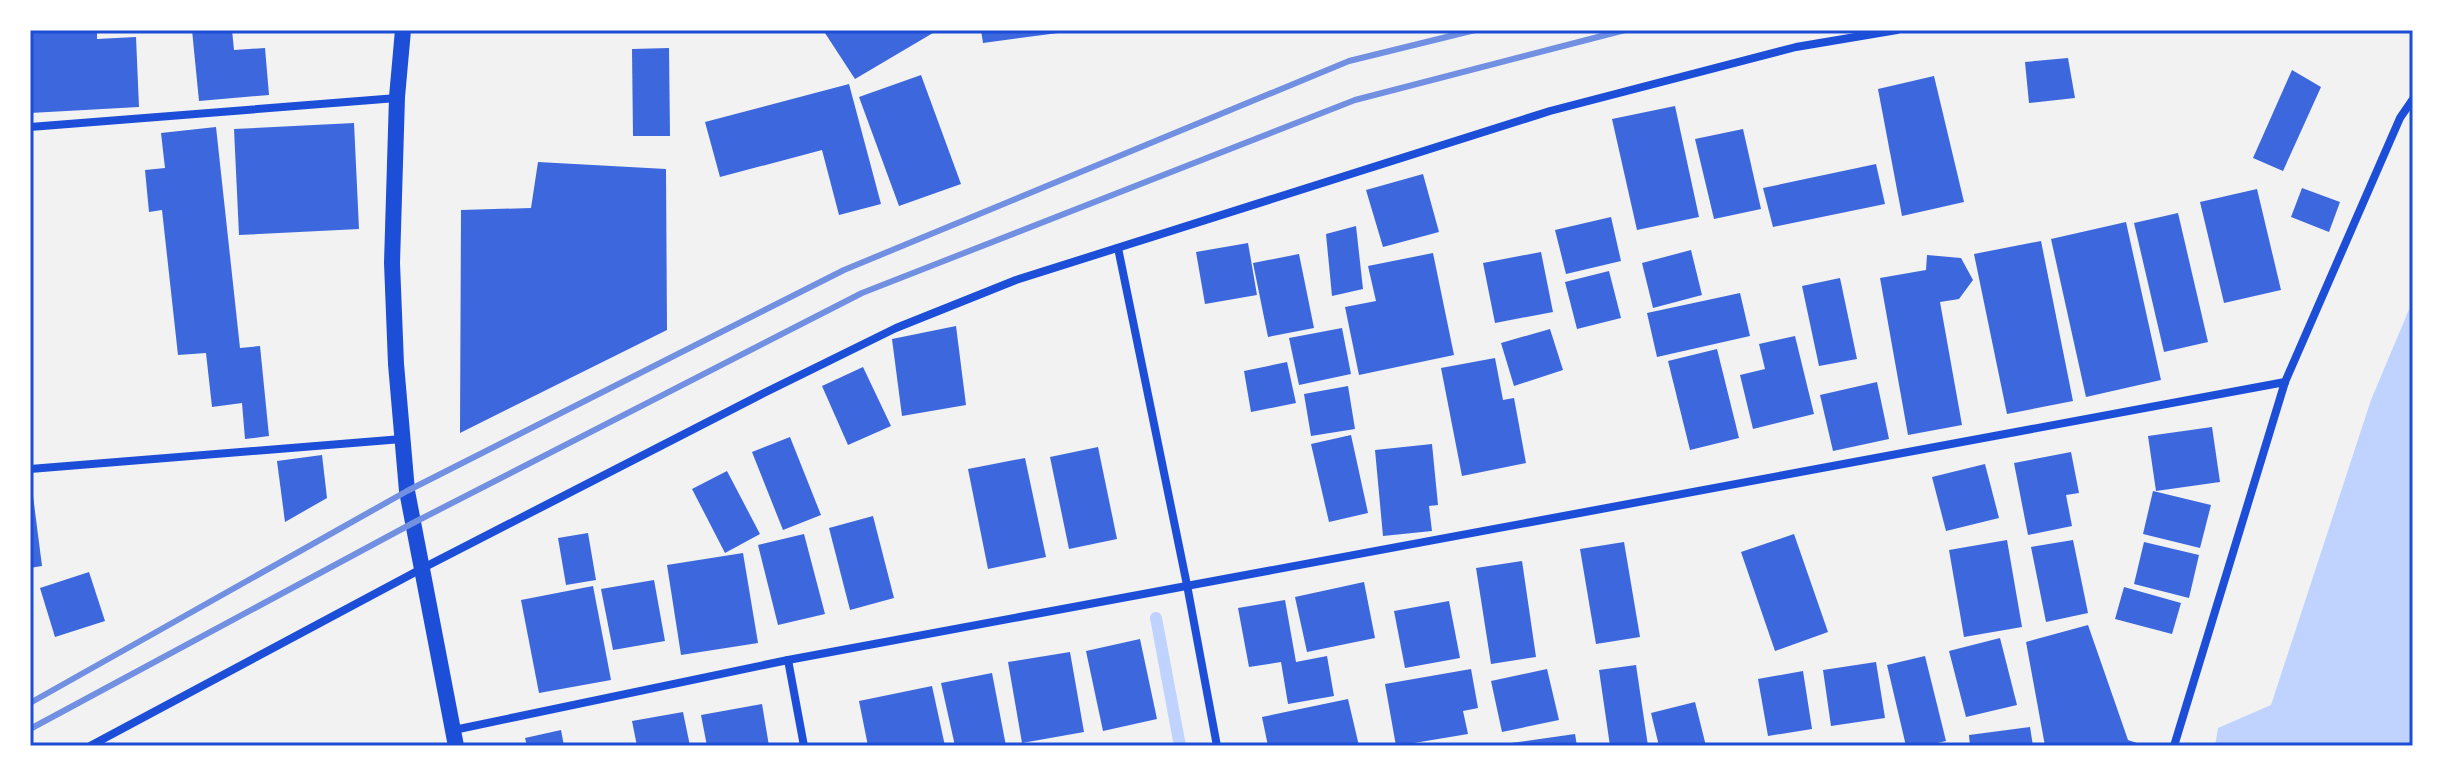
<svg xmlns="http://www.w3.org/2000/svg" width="2443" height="776" viewBox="0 0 2443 776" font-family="Quicksand,sans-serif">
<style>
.water{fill:#bfd3fe}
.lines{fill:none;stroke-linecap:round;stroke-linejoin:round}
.stream{stroke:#bfd3fe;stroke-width:12}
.building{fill:#3d67dc}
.minor{stroke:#1d4ed8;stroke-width:8}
.secondary{stroke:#1d4ed8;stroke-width:16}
.rail{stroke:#7290e2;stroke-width:6}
.neatline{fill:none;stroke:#1d4ed8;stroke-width:3}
</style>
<rect width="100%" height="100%" fill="#f2f2f2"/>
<path class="water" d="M2413,300V746H2215L2218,728L2271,705L2371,400Z"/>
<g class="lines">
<path class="stream" d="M1156,618L1180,746"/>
</g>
<g class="building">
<path d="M30,30H97V39L136,37L139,107L30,113Z"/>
<path d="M192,30H232L234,50L265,48L269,95L199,101Z"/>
<path d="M823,30H938L855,79Z"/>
<path d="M981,30H1058V33L983,43Z"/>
<path d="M669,48L670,136H633L632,49Z"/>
<path d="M2068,58L2075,98L2029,103L2025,62Z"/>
<path d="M2292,70L2321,87L2283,171L2253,158Z"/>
<path d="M921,75L961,184L899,206L859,97Z"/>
<path d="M1934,76L1964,202L1902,216L1878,89Z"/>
<path d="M849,84L881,204L839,215L822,150L720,177L705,122Z"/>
<path d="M1675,106L1699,217L1637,230L1612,119Z"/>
<path d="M354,123L359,229L239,235L234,129Z"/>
<path d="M216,127L240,348L260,346L269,436L245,439L242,403L212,407L206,353L178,355L162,210L149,212L145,170L165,168L161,133Z"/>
<path d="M1743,129L1761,209L1714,219L1695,139Z"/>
<path d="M538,162L666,169L667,330L460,433L461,210L531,208Z"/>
<path d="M1876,164L1885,204L1773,227L1763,188Z"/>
<path d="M1423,174L1439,232L1383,247L1366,190Z"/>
<path d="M2302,188L2340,202L2329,232L2291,217Z"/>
<path d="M2257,189L2281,290L2224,303L2200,202Z"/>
<path d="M2178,213L2208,342L2164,352L2134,223Z"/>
<path d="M1611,217L1621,261L1566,274L1555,230Z"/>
<path d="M2126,222L2161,380L2086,397L2051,239Z"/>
<path d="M1356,226L1363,289L1332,296L1326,234Z"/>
<path d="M2041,241L2073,401L2007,414L1974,254Z"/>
<path d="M1248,243L1257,295L1205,304L1196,252Z"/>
<path d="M1691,250L1702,295L1653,308L1642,263Z"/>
<path d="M1541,252L1553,312L1495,323L1483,263Z"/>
<path d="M1433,253L1454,355L1359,375L1345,307L1376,301L1368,266Z"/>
<path d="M1299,254L1314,328L1268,337L1253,263Z"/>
<path d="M1927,255L1961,258L1973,280L1959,299L1940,302L1962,425L1908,435L1880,278L1926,270Z"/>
<path d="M1609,271L1621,318L1577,329L1565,282Z"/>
<path d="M1840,278L1857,359L1819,366L1802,286Z"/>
<path d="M1740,293L1750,336L1657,357L1647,313Z"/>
<path d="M956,326L966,405L902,416L892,339Z"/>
<path d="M1342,328L1351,374L1299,385L1289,338Z"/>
<path d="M1550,329L1563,370L1514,386L1501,343Z"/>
<path d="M1795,336L1814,414L1753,429L1740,375L1765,369L1759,344Z"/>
<path d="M1717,349L1739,438L1690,450L1668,361Z"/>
<path d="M1495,358L1503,400L1514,398L1526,463L1462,476L1441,368Z"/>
<path d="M1287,362L1296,403L1251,412L1244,371Z"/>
<path d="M863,367L891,426L848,445L822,386Z"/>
<path d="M1877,382L1889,439L1833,451L1820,395Z"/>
<path d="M1348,386L1355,429L1311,436L1304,394Z"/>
<path d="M2212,427L2220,482L2156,491L2148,436Z"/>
<path d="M1351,435L1368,513L1329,522L1311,444Z"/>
<path d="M790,437L821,515L783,530L752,452Z"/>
<path d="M1432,444L1438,505L1429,506L1432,531L1383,536L1375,450Z"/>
<path d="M1098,447L1117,539L1069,549L1050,457Z"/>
<path d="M2071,452L2079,493L2066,495L2072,526L2028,535L2014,463Z"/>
<path d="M322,455L327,498L285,522L277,461Z"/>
<path d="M1025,458L1046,557L988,569L968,469Z"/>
<path d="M1985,464L1999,518L1946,531L1932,477Z"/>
<path d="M727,471L760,534L725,553L692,489Z"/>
<path d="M30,488H32L42,566L30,568Z"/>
<path d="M2153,491L2211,505L2200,548L2143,534Z"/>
<path d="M873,516L894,598L850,610L829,528Z"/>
<path d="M588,533L596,580L566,585L558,538Z"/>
<path d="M804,534L825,614L778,625L758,545Z"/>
<path d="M1794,534L1828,632L1775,651L1741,552Z"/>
<path d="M2007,540L2022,627L1964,637L1949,550Z"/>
<path d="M2073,540L2088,613L2046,622L2031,547Z"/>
<path d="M1624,542L1640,637L1596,644L1580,549Z"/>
<path d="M2144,542L2199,555L2189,598L2134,584Z"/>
<path d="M743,553L758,643L681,655L667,565Z"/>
<path d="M1522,561L1536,657L1491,664L1476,568Z"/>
<path d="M89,572L105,621L55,637L40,588Z"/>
<path d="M654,580L665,641L613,650L601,589Z"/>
<path d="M1364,582L1375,638L1307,652L1295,597Z"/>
<path d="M593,586L611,680L539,693L521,600Z"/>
<path d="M2124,587L2181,603L2172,634L2115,619Z"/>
<path d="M1285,600L1296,662L1327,656L1334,696L1288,704L1281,662L1249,667L1238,608Z"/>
<path d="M1449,601L1460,658L1405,668L1394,611Z"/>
<path d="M2088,625L2128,740L2146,746H2045L2026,642Z"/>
<path d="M2000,638L2017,705L1966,717L1949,651Z"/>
<path d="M1140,639L1157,719L1103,731L1086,651Z"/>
<path d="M1070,652L1084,732L1022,743L1008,662Z"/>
<path d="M1925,656L1946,741L1925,746H1906L1887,665Z"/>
<path d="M1876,662L1885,718L1831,726L1823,670Z"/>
<path d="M1636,665L1648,746H1610L1599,670Z"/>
<path d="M1471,669L1478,708L1463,711L1468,734L1396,746L1385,684Z"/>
<path d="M1547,669L1559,720L1502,732L1491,681Z"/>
<path d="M1803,671L1812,729L1768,736L1758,679Z"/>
<path d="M992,673L1006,746H955L941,683Z"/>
<path d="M932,686L945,746H868L859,701Z"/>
<path d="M1348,699L1359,746H1268L1262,717Z"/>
<path d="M1695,702L1706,746H1659L1651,713Z"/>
<path d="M762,704L769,746H707L701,715Z"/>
<path d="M683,712L690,746H637L632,721Z"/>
<path d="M2030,727L2033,746H1970L1969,735Z"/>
<path d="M561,730L564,746H527L525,738Z"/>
<path d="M1575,734L1577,746H1511V743Z"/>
</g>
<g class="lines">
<g class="minor">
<path d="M30,127L397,98"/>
<path d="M1118,248L1187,585L1217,746"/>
<path d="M30,469L402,439"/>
<path d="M788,660L804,746"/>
<path d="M454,730L788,660L2285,382"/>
<path d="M90,746L423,568L764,393L896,328L1016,280L1550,111L1796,47L1897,30"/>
<path d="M2174,746L2285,382L2400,118L2413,99"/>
</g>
<path class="secondary" d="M403,30L397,97L392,263L396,364L407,491L456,746"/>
<g class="rail">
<path d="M30,703L407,491L844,270L1349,61L1475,30"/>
<path d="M30,729L413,523L862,293L1355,100L1625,30"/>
</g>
</g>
<rect width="2443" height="776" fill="none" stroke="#ffffff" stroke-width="64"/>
<rect x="32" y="32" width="2379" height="712" class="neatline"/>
</svg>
